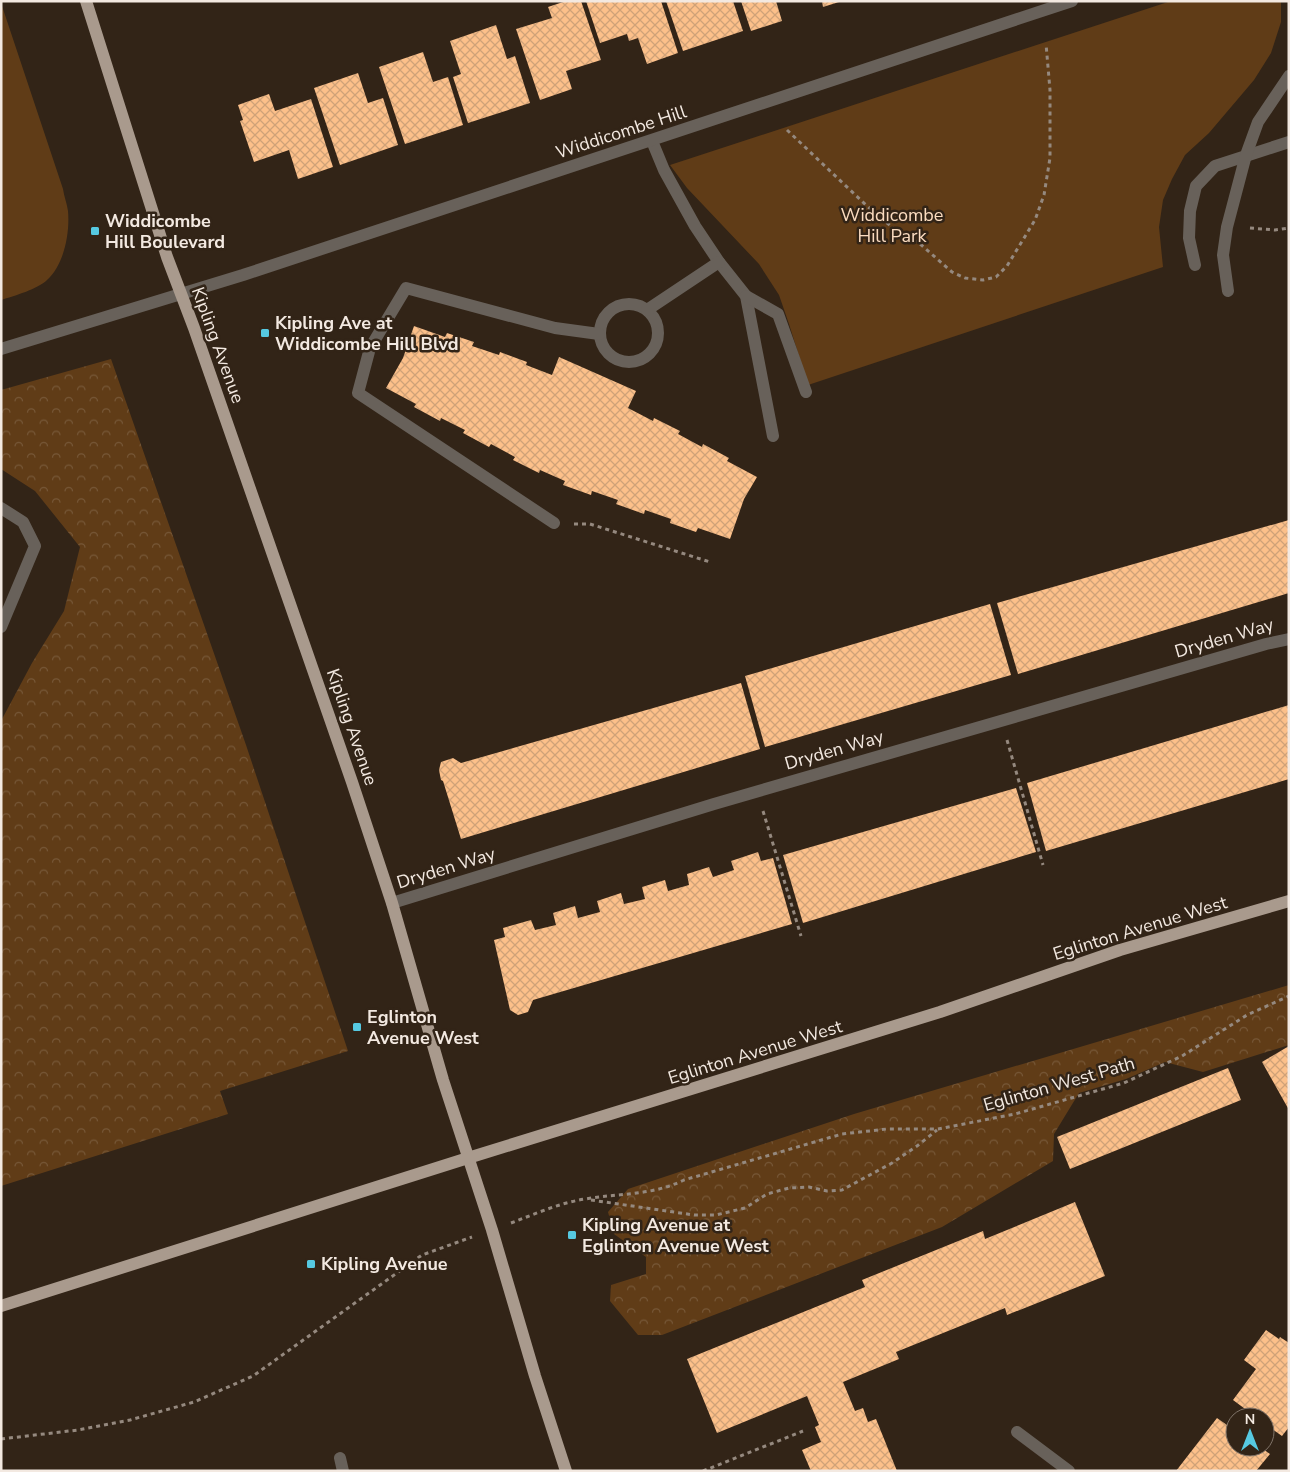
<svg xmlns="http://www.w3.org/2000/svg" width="1290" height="1472" viewBox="0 0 1290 1472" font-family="'Nunito Sans',sans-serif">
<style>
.forest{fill:url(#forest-crowns)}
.park{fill:#603c17}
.building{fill:url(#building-cross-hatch)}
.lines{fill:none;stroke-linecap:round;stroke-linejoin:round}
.path{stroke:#95897f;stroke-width:3;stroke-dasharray:4 4;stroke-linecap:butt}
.minor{stroke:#68615a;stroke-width:12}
.major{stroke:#a99a8d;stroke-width:12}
.poi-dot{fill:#56c9e1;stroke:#322417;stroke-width:2}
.labels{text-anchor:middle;stroke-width:5;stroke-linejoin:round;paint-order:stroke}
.street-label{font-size:18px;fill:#f3e9e1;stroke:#322417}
.park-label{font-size:18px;fill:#fbdcc0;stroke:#322417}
.poi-label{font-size:18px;font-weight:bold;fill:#f3e9e1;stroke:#322417;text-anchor:start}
</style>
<defs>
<pattern id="forest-crowns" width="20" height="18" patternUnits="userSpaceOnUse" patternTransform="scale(1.25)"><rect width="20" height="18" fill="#603c17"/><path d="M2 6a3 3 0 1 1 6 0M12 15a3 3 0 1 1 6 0" fill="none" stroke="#775838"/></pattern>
<pattern id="building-cross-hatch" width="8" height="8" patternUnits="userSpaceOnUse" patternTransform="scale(1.25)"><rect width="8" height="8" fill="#fcc08a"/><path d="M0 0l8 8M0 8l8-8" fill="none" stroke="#cfa278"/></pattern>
</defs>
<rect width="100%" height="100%" fill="#322417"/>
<g class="forest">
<path d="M111,359L246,745L348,1051L220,1091L228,1114L1,1186V721L32,663L64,611L80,547L35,491L1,469V390Z"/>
<path d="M1289,985V1045L1203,1072L1165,1062L1126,1079L1079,1093L1054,1134L1053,1161L942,1227L662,1335H638L610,1301L611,1285L646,1274V1257L614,1234L608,1212L628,1189L854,1114Z"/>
</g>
<g class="park">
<path d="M1171,1H1281V22L1271,53L1254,80L1209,133L1185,155L1172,179L1163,200L1159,227L1163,267L808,385L789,324L779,295L759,264L687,188L670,165Z"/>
<path d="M1,3L63,189C64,196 67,204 68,211C70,233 64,265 47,280C38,289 14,296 1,300Z"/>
</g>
<g class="building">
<path d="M566,1H581L601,60L566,71L572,89L540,100L516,29L552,18L548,7Z"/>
<path d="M586,1H661L678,53L647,64L638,38L629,41L627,34L600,43Z"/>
<path d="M666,1H733L743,31L683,51Z"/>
<path d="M741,1H776L782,21L751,31Z"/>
<path d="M822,1H839V2L823,7Z"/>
<path d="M496,25L507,59L515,56L530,103L468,123L453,77L461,74L450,41Z"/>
<path d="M423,52L433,82L448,77L463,125L405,144L379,67Z"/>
<path d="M358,73L368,103L383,98L398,145L340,165L314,88Z"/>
<path d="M269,94L275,111L311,99L333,167L298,179L289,150L254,162L240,121L243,120L238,105Z"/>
<path d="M414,326L445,337L447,333L474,342L472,346L499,355L500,352L527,362L526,365L552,375L559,357L636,391L628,408L653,421L654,418L680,431L678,434L702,447L703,444L729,458L727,461L757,477L744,499L730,539L698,528L696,532L670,523L671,519L645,510L644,514L616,504L618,500L592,491L591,495L563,485L565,481L540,470L539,473L513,460L515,457L491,444L489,447L463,433L465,430L441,418L440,421L414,407L416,404L386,388L403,358Z"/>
<path d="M1289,520V593L1018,674L997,603Z"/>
<path d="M990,604L1011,675L765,747L745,676Z"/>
<path d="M741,683L760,749L461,839L443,781L441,780L439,770L441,762L453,758L461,763Z"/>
<path d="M1289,705V779L1046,851L1027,783Z"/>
<path d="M1016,788L1036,852L803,923L783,855Z"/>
<path d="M758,852L761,861L773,858L792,924L533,1000L528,1012L518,1015L510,1010L494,940L505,937L503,928L531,920L535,930L556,925L553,913L575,906L578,918L600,912L597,901L621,893L624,904L645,899L642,887L665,880L668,891L689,885L687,874L709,867L713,877L734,870L731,861Z"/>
<path d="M1289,1046V1110L1262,1062Z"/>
<path d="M1228,1068L1241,1100L1070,1169L1057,1137Z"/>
<path d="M1075,1202L1105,1276L1007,1315L1005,1308L896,1352L899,1359L843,1382L855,1411L863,1408L868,1422L876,1419L897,1471H811L802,1450L821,1442L815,1427L819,1425L807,1396L717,1433L687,1359L865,1287L862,1280L983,1231L985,1239Z"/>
<path d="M1266,1330L1279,1339L1280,1337L1289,1343V1427L1282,1436L1265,1424V1417H1256L1233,1400L1256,1369L1244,1360Z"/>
<path d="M1217,1418L1227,1425L1228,1423L1235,1428V1447H1260L1270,1454L1256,1471H1176Z"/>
</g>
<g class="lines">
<g class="path">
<path d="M787,130L867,206L893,228L919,243L952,272L965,278L983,280L996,277L1007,266L1035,220L1044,195L1050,158V90L1046,44"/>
<path d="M1250,228L1275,230L1289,228"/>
<path d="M574,524H590L710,562"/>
<path d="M1007,740L1043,865"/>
<path d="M763,811L801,936"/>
<path d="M591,1200L694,1215H716L745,1208L767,1194L789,1188L809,1187L827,1191L842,1190L892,1163L917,1146L937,1130"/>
<path d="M511,1223C535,1214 559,1203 585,1199C620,1193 651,1196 684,1180L842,1134L887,1129H938L1015,1114L1124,1083L1182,1056L1247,1015L1289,996"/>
<path d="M1,1439L78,1430L130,1420L194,1402L253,1376L422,1255L472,1237"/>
<path d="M703,1471L803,1431"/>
</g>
<g class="minor">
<path d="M652,141L664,170L695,226L719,262L746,296L773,436"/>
<path d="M1195,265L1189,238L1190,211L1196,186L1215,166L1289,142"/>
<path d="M1228,291L1223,255L1227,227L1246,155L1258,122L1289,76"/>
<path d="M746,296L778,314L806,392"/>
<circle cx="629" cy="333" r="29"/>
<path d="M647,310L719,262"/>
<path d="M1,349L243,275L1072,1"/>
<path d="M1,508L23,522L35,546L1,627"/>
<path d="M554,523L358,393L370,348L406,288L555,328L599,334"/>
<path d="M392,903L714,804L1266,644L1289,639"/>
<path d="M1017,1432L1069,1471"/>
<path d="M340,1458L343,1471"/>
</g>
<g class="major">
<path d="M86,1L167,257L194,328L352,782L392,903L443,1080L492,1230L535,1376L566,1471"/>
<path d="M1,1306L468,1158L940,1012L1120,950L1289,901"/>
</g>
</g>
<g class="poi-dot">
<rect x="90" y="226" width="10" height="10" rx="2.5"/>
<rect x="260" y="328" width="10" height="10" rx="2.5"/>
<rect x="352" y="1022" width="10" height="10" rx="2.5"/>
<rect x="567" y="1230" width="10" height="10" rx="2.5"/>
<rect x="306" y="1259" width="10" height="10" rx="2.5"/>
</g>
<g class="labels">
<g class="street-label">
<text transform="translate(621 132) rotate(-18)" y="6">Widdicombe Hill</text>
<text transform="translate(218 345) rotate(70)" y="6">Kipling Avenue</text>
<text transform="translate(1224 638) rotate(-16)" y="6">Dryden Way</text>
<text transform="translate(352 727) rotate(71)" y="6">Kipling Avenue</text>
<text transform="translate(834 750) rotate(-16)" y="6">Dryden Way</text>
<text transform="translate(446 868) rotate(-17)" y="6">Dryden Way</text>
<text transform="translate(1140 928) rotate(-17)" y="6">Eglinton Avenue West</text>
<text transform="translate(755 1052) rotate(-17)" y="6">Eglinton Avenue West</text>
<text transform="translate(1059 1084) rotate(-16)" y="6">Eglinton West Path</text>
</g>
<g class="park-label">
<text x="892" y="221">Widdicombe<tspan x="892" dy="21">Hill Park</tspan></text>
</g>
<g class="poi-label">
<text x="105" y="227">Widdicombe<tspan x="105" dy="21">Hill Boulevard</tspan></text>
<text x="275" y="329">Kipling Ave at<tspan x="275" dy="21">Widdicombe Hill Blvd</tspan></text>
<text x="367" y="1023">Eglinton<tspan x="367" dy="21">Avenue West</tspan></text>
<text x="582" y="1231">Kipling Avenue at<tspan x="582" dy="21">Eglinton Avenue West</tspan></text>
<text x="321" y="1270">Kipling Avenue</text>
</g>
</g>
<rect width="1290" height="1472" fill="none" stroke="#f3e9e1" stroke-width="5"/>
<g transform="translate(1250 1432)"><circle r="24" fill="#322417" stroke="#7f7368"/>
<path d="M0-4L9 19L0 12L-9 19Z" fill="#56c9e1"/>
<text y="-8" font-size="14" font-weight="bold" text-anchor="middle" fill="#f3e9e1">N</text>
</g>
</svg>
